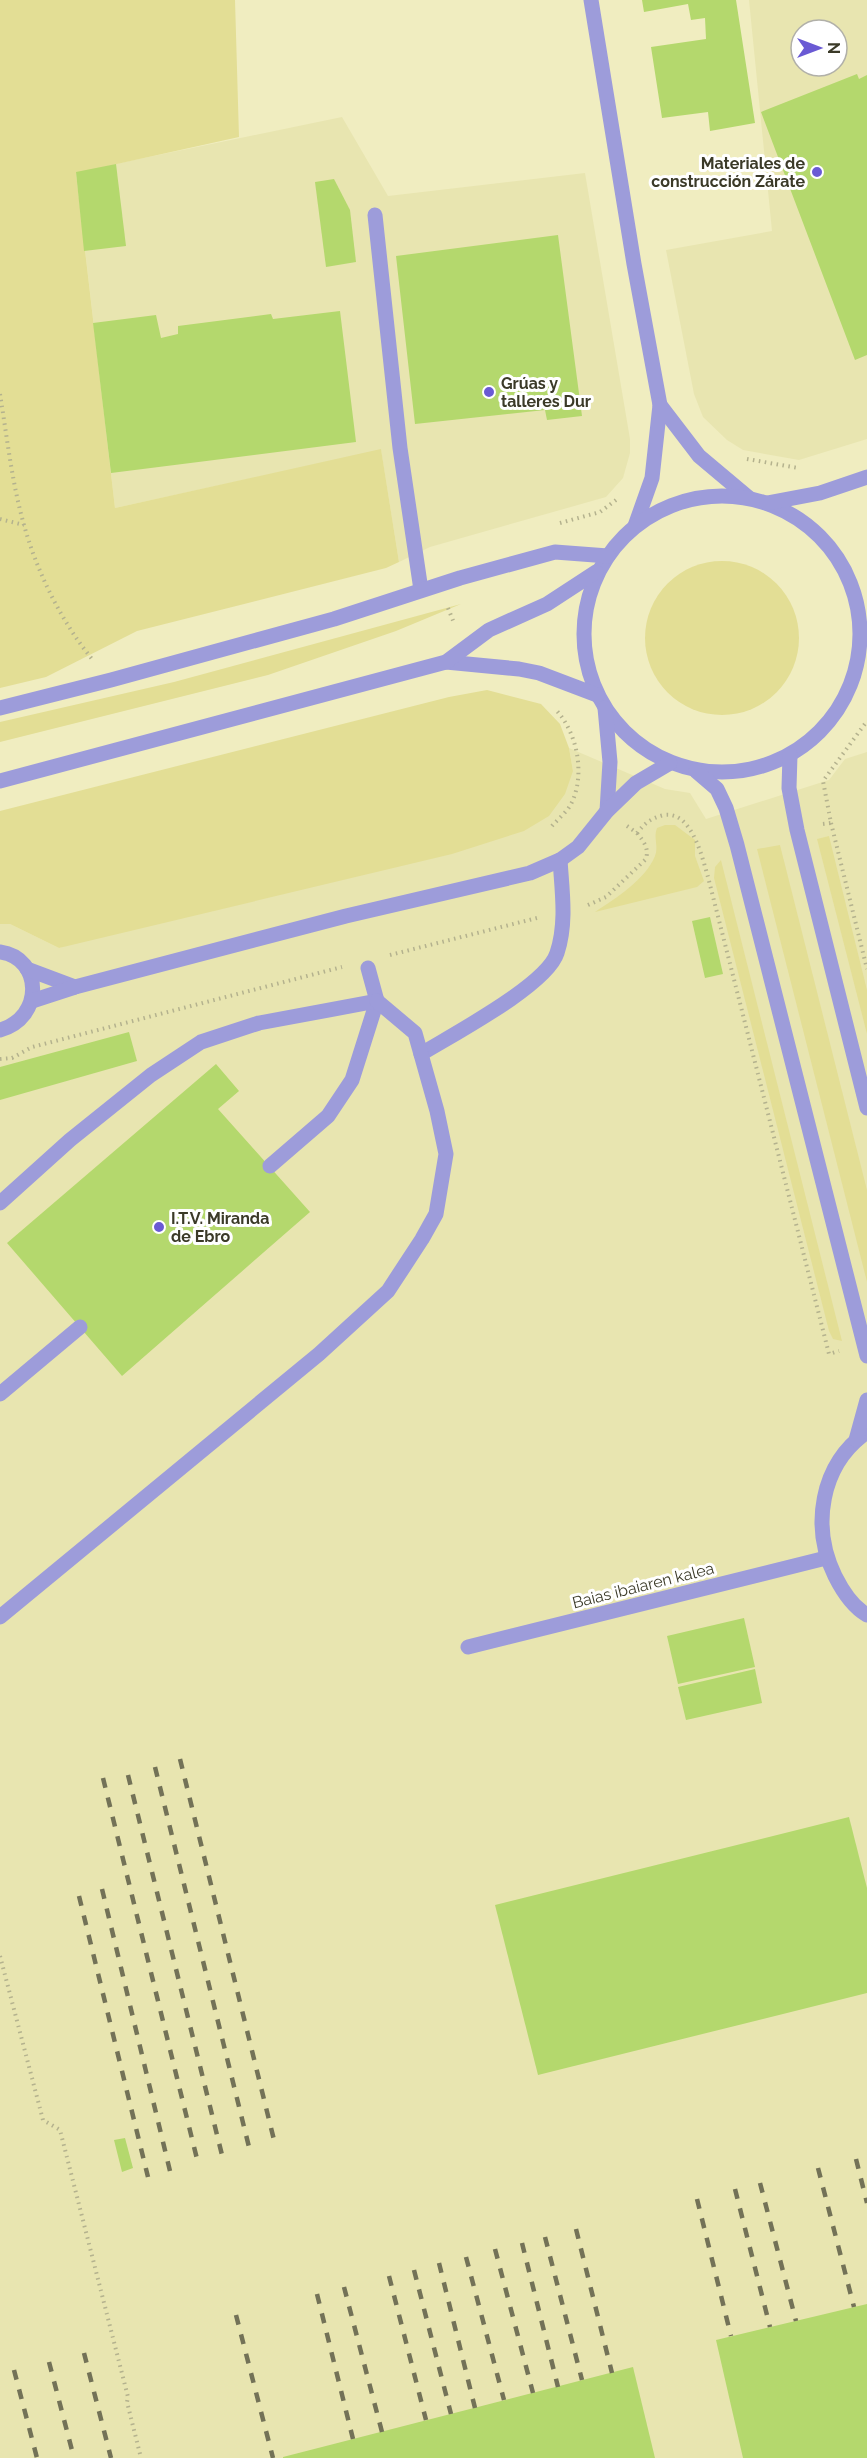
<svg xmlns="http://www.w3.org/2000/svg" width="867" height="2458" viewBox="0 0 867 2458" font-family="Raleway,sans-serif">
<style>
.built{fill:#e8e5b0;fill-rule:evenodd}
.green{fill:#e3de95}
.building{fill:#b4d86d}
.lines{fill:none;stroke-linecap:round;stroke-linejoin:round}
.path{stroke:#b4b28e;stroke-width:4;stroke-dasharray:1.5 4.5;stroke-linecap:butt}
.service{stroke:#9d9cda;stroke-width:15}
.minor{stroke:#9d9cda;stroke-width:15}
.rail{stroke:#737257;stroke-width:4.5;stroke-dasharray:10 10;stroke-linecap:butt}
.poi-dot{fill:#6a5ad4;stroke:#fff;stroke-width:2}
.labels{text-anchor:middle;stroke-width:6;stroke-linejoin:round;paint-order:stroke}
.poi-label{font-size:16px;font-weight:bold;fill:#3b3a28;stroke:#fff;text-anchor:start}
.street-label{font-size:16px;fill:#3b3a28;stroke:#fff}
</style>
<rect width="100%" height="100%" fill="#f0edc0"/>
<g class="built">
<path d="M749,0H867V439L799,460L743,450L727,440L703,417L694,394L666,250L772,231ZM801,30H837V66H801Z"/>
<path d="M342,117L388,196L585,173L630,439V453L623,478L606,497L430,547L399,562L381,450L115,508L76,172Z"/>
<path d="M569,748L665,789L690,793L706,819L829,780L845,759L867,752V2458H0V924H10L59,948L573,771Z"/>
</g>
<g class="green">
<path d="M0,0H235L239,137L76,173L115,508L381,449L399,562L386,568L137,631L46,677L0,688Z"/>
<circle cx="722" cy="638" r="77"/>
<path d="M461,604L396,631L268,675L0,742V722L174,682Z"/>
<path d="M487,690L541,704L560,724L569,748L573,771L565,794L549,816L524,831L452,854L59,948L10,924H0V811L449,697Z"/>
<path d="M665,825H675L695,840V856L704,881L697,887L595,912C616,898 645,880 655,856C659,847 653,837 657,828Z"/>
<path d="M829,836L867,990V1034L817,839Z"/>
<path d="M780,845L867,1190V1282L757,849Z"/>
<path d="M721,860L842,1341L833,1339L829,1331L714,878L715,867Z"/>
</g>
<g class="building">
<path d="M642,0H736L755,123L710,131L708,112L662,118L651,47L706,39L705,18L691,20L688,4L644,12Z"/>
<path d="M857,74L859,79L867,75V355L855,360L761,112Z"/>
<path d="M116,164L126,246L84,251L76,172Z"/>
<path d="M334,179L350,210L356,262L326,267L315,182Z"/>
<path d="M558,235L582,416L547,420L545,410L415,424L396,256Z"/>
<path d="M340,311L356,442L111,473L93,323L156,315L161,338L178,334V326L271,314L273,319Z"/>
<path d="M710,917L723,974L705,978L692,921Z"/>
<path d="M129,1032L137,1061L0,1100V1067Z"/>
<path d="M216,1064L239,1091L218,1109L310,1212L122,1376L7,1243Z"/>
<path d="M744,1618L755,1667L678,1684L667,1636Z"/>
<path d="M755,1669L762,1703L686,1720L678,1687Z"/>
<path d="M849,1817L867,1888V1993L538,2075L495,1905Z"/>
<path d="M125,2138L133,2168L122,2172L114,2140Z"/>
<path d="M867,2304V2458H743L716,2340Z"/>
<path d="M633,2367L655,2458H283V2457Z"/>
</g>
<g class="lines">
<g class="path">
<path d="M0,394C7,437 12,483 24,525C37,572 61,621 92,659"/>
<path d="M747,459L798,468"/>
<path d="M0,519L24,525"/>
<path d="M560,523L600,512L616,500"/>
<path d="M448,608L454,623"/>
<path d="M831,823L867,969"/>
<path d="M823,824L831,823L823,781L867,721"/>
<path d="M552,826C558,819 567,812 571,804C586,775 577,732 556,710"/>
<path d="M627,826L637,833C645,823 651,818 664,815C692,811 702,857 708,877L829,1354L839,1351"/>
<path d="M588,905L606,897L646,859C649,848 644,842 637,833"/>
<path d="M390,955L537,918"/>
<path d="M0,1059L12,1058L32,1047L342,967"/>
<path d="M0,1956L43,2120L60,2130L128,2397L127,2402L141,2458"/>
</g>
<g class="service">
<path d="M375,215L400,448L421,590"/>
<path d="M421,1054C452,1035 547,985 557,953C567,923 562,891 560,860"/>
<path d="M270,1166L328,1116L352,1080L377,1001L368,968"/>
<path d="M0,1203L70,1140L151,1075L201,1042L259,1023L377,1001"/>
<path d="M0,1394L80,1327"/>
<path d="M0,1617L319,1354L388,1291L422,1239L436,1214L446,1154L437,1111L415,1033L377,1001"/>
<path d="M468,1647L826,1558"/>
</g>
<g class="minor">
<path d="M591,0L634,264L660,405L652,478L635,526"/>
<path d="M660,405L699,456L749,498"/>
<circle cx="722" cy="634" r="138"/>
<path d="M767,503L820,493L867,477"/>
<path d="M446,662L519,669L539,673L597,695"/>
<path d="M0,708L111,680L334,619L460,578L555,552L608,556"/>
<path d="M605,708L610,762L607,811"/>
<path d="M790,755L789,788L797,830L867,1108"/>
<path d="M696,771L717,789L726,808L737,845L867,1356"/>
<path d="M0,781L446,662L489,630L547,604L596,572"/>
<path d="M0,952C43,958 44,1018 0,1030"/>
<path d="M27,969L75,987"/>
<path d="M32,1001L75,987L346,916L530,873L560,860L578,847L607,811L636,783L670,763"/>
<path d="M867,1432C820,1465 811,1527 835,1576C842,1590 853,1607 867,1615"/>
<path d="M856,1440L867,1400"/>
</g>
<g class="rail">
<path d="M180,1759L275,2144"/>
<path d="M155,1767L250,2151"/>
<path d="M128,1775L223,2159"/>
<path d="M103,1778L198,2163"/>
<path d="M102,1889L170,2171"/>
<path d="M79,1896L148,2177"/>
<path d="M856,2159L867,2203"/>
<path d="M818,2168L854,2307"/>
<path d="M760,2183L796,2321"/>
<path d="M735,2189L770,2327"/>
<path d="M697,2199L731,2336"/>
<path d="M576,2229L612,2373"/>
<path d="M545,2237L582,2380"/>
<path d="M522,2243L558,2387"/>
<path d="M495,2249L533,2393"/>
<path d="M466,2257L504,2400"/>
<path d="M439,2263L475,2408"/>
<path d="M414,2270L451,2414"/>
<path d="M389,2276L426,2420"/>
<path d="M344,2287L382,2432"/>
<path d="M317,2294L353,2439"/>
<path d="M236,2315L273,2458"/>
<path d="M84,2353L111,2458"/>
<path d="M49,2362L74,2458"/>
<path d="M14,2370L37,2458"/>
</g>
</g>
<g class="poi-dot">
<circle cx="817" cy="172" r="6"/>
<circle cx="489" cy="392" r="6"/>
<circle cx="159" cy="1227" r="6"/>
</g>
<g class="labels">
<g class="poi-label">
<text x="805" y="169" text-anchor="end">Materiales de<tspan x="805" dy="18">construcción Zárate</tspan></text>
<text x="501" y="389">Grúas y<tspan x="501" dy="18">talleres Dur</tspan></text>
<text x="171" y="1224">I.T.V. Miranda<tspan x="171" dy="18">de Ebro</tspan></text>
</g>
<g class="street-label">
<text transform="translate(643 1585) rotate(-14)" y="6">Baias ibaiaren kalea</text>
</g>
</g>
<g transform="translate(819 48) rotate(90)"><circle r="28" fill="#ffffff" stroke="#b1b0a9" stroke-width="1.5"/>
<path d="M0-4.5L10 22L0 15L-10 22Z" fill="#6a5ad4"/>
<text y="-9" font-size="16" font-weight="bold" text-anchor="middle" fill="#3b3a28">N</text>
</g>
</svg>
